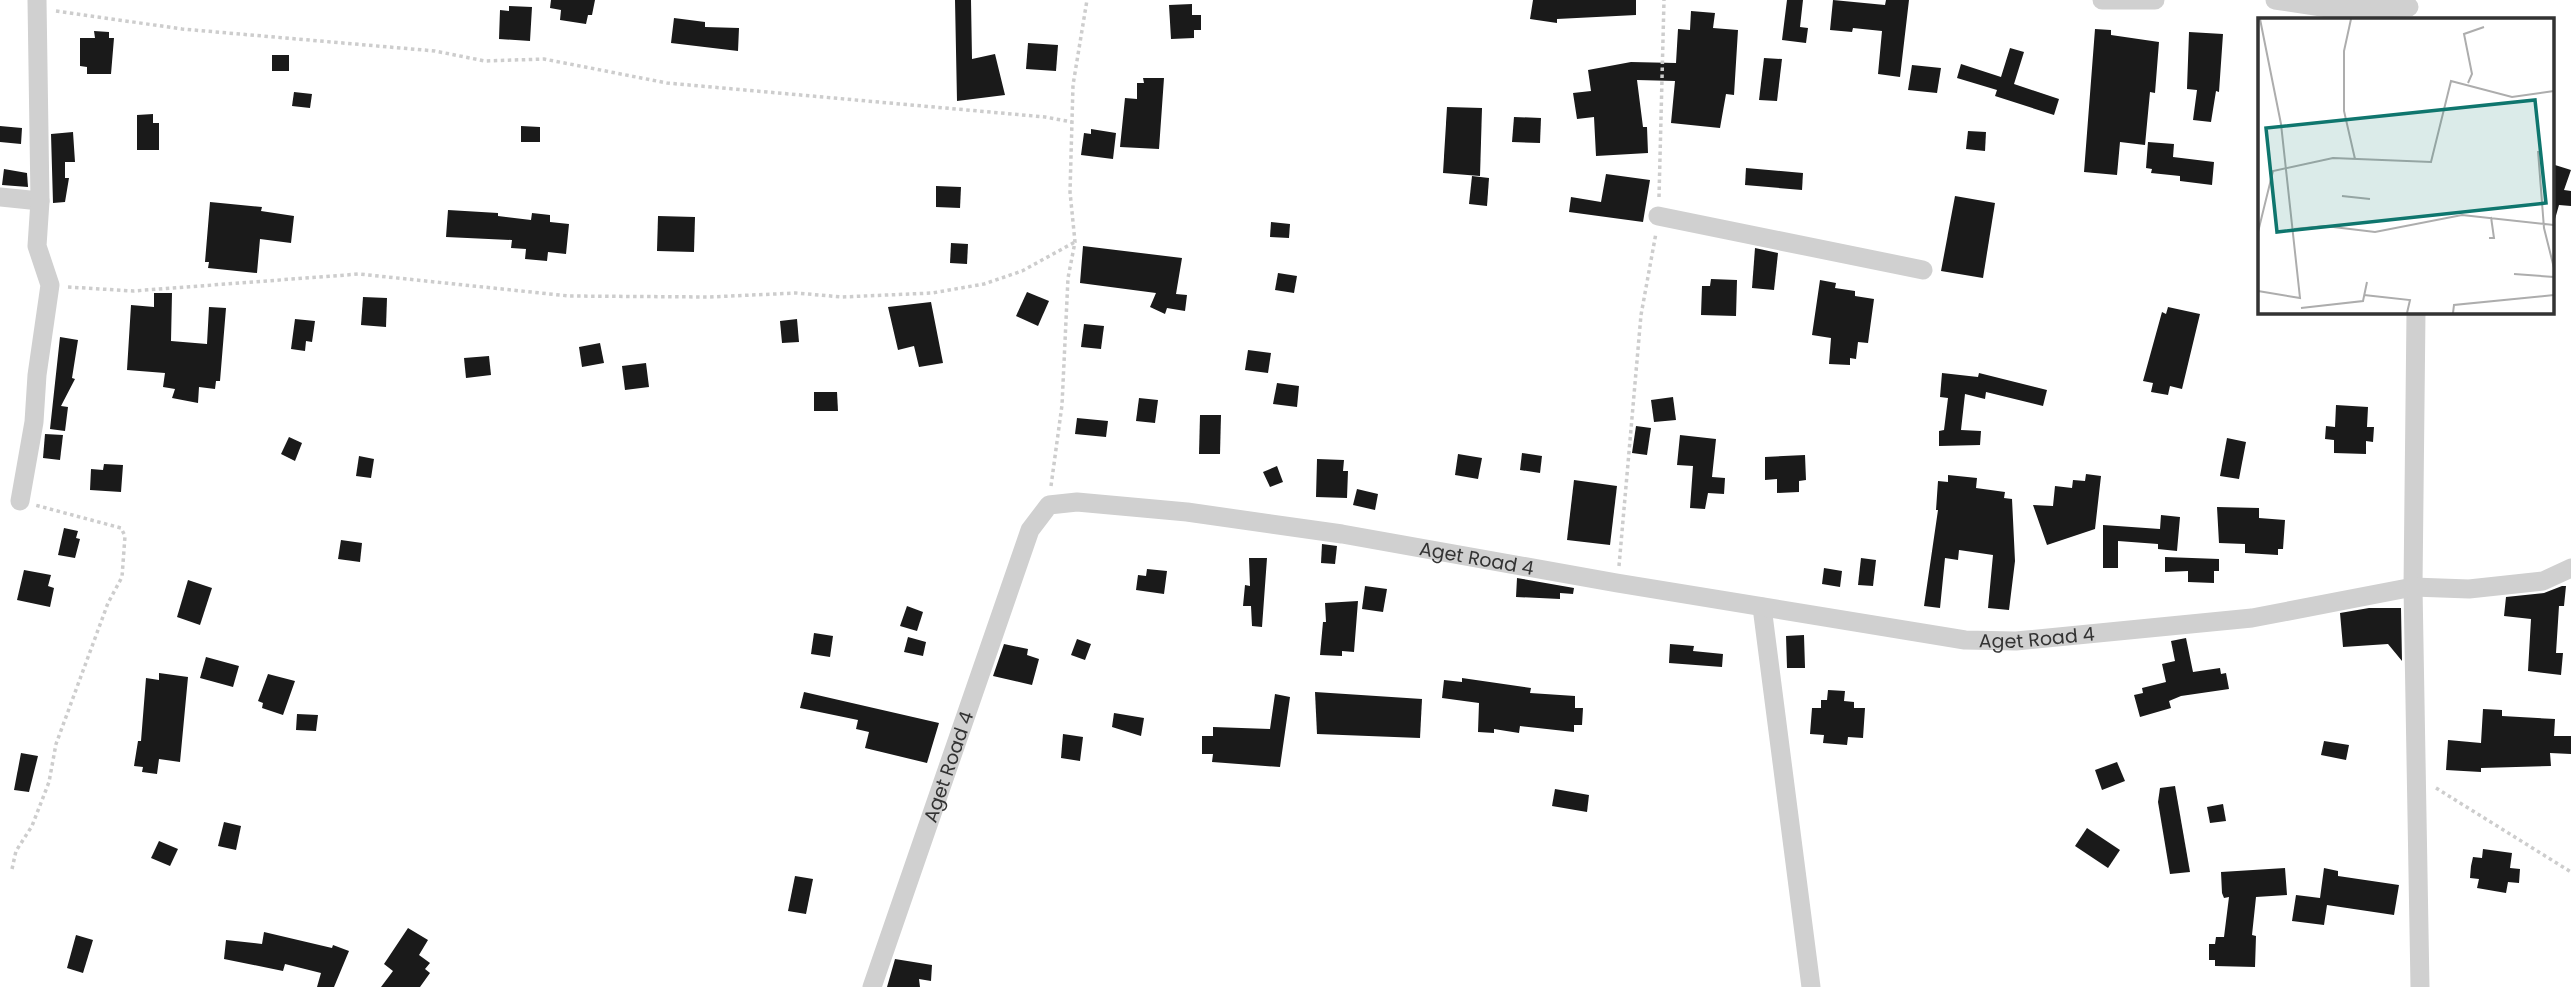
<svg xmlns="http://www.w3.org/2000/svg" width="2571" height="987" viewBox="0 0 2571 987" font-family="Poppins,sans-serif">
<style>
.building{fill:#1a1a1a}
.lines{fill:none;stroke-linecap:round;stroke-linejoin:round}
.path{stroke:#cdcdcd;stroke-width:3.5;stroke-dasharray:3.5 3.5;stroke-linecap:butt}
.street{stroke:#d0d0d0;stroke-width:19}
.labels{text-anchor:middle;stroke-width:7;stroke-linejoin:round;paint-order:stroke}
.street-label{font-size:19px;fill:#333;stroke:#fff}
.inset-road{fill:none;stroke:#adadad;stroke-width:2}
.view{fill:#0f766e;fill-opacity:0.15;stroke:#0f766e;stroke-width:3.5}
.inset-edge{fill:none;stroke:#333;stroke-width:3.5}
</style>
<rect width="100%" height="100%" fill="#fff"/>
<g class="building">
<path d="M551,0H595L592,15H588L586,24L560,20L561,10L550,8Z"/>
<path d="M955,0H971L972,59L995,54L1005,95L957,101Z"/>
<path d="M1533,0H1636V15L1557,19V23L1530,19Z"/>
<path d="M1787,0H1803L1800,27L1808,28L1806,43L1782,40Z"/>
<path d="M1833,0L1885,5L1886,0H1909L1900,77L1878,74L1882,31L1853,28L1852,32L1830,30Z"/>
<path d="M1192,4V15H1201V30H1194V38L1171,39L1169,5Z"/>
<path d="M509,6L532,7L530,41L499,39L500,10L509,11Z"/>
<path d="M1691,11L1715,13L1713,28L1738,30L1734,95L1726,94L1720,128L1671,123L1675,81L1637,80L1643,127H1647L1648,153L1596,156L1594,117L1577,119L1573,93L1591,91L1588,70L1631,62L1676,63L1678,29L1690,30Z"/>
<path d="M674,18L705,22V27L739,28L738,51L671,43Z"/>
<path d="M2095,29L2111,30V35L2159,42L2155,93L2150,92L2145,145L2120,142L2117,175L2084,172Z"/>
<path d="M94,31L109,32V38H114L111,74H87V67L80,66V38H95Z"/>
<path d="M2189,32L2223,34L2219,92L2216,91L2211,122L2193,120L2197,90L2187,89Z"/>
<path d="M1028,43L1058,45L1056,71L1026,69Z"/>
<path d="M2010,48L2024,52L2014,84L2059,99L2054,115L1995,96L1997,90L1957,78L1961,64L2001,77Z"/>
<rect x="272" y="55" width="17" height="16"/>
<path d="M1764,58L1782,59L1777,101L1759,100Z"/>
<path d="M1912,65L1941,68L1937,93L1908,90Z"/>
<path d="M1143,78H1164L1159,149L1120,147L1125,98L1137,99V83H1144Z"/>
<path d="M294,92L312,94L310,108L292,106Z"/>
<path d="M1447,107L1482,108L1480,176L1443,173Z"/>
<path d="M153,114V123H159V150H137V115Z"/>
<path d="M1514,117L1541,118L1540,143L1512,142Z"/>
<path d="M0,126L22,128L21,144L0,142Z"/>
<path d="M521,126L540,127V142H521Z"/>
<path d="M1091,129L1116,133L1113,159L1081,155L1084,133L1091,134Z"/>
<path d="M1968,131L1986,132L1985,151L1966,149Z"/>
<path d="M73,132L75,162H65V178H69L65,202L53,203L51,134Z"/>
<path d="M2148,142L2174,144L2173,157L2214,162L2212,185L2180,181V176L2151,173L2152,169L2146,168Z"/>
<path d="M2555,165L2571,170L2564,190L2571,191V206L2559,205L2555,219H2552V175Z"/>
<path d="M1746,168L1803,173L1802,190L1745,185Z"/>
<path d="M4,169L27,173L28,187L2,185Z"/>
<path d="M1606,174L1650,180L1643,222L1569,212L1571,197L1601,202Z"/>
<path d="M1472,176L1489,178L1487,206L1469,204Z"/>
<path d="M936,186L961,187L960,208L936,207Z"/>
<path d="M1955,196L1995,203L1983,278L1941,271Z"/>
<path d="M210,202L262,207L261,211L294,216L291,243L260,239L257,273L208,268L209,262H205Z"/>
<path d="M448,210L498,213V216L531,220L532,213L550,215V222L569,224L566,254L548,252L547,261L525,259L526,249L511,248L512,240L446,237Z"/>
<path d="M658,216L695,217L694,252L657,251Z"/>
<path d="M1271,222L1290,224L1289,238L1270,237Z"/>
<path d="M951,243L968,244L967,264L950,263Z"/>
<path d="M1083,246L1182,258L1176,294L1187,295L1185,311L1167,308L1165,314L1150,307L1156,293L1080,283Z"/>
<path d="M1755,248L1778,253L1774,290L1752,288Z"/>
<path d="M1278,273L1297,276L1294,293L1275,290Z"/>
<path d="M1711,279L1737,280L1736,316L1701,315L1702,286H1710Z"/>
<path d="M1820,280L1836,283L1835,288L1855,291V296L1874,299L1868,343L1858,342L1856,359L1850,358V365L1829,364L1831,338L1812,335Z"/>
<path d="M1027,292L1049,301L1038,326L1016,316Z"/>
<path d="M154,293H172L171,341L207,344L209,307L226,308L220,381H216L215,389L199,387L198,403L172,398L175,389L163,387L165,373L127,370L131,305L154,307Z"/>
<path d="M363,297L387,298L386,327L361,325Z"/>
<path d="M931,302L943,363L919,367L914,346L898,350L888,307Z"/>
<path d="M2168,307L2200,314L2182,389L2170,386L2168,395L2151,392L2153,383L2143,381L2162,312L2166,314Z"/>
<path d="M295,319L315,321L312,342L306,341L305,351L291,349Z"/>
<path d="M797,319L799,342L782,343L780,321Z"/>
<path d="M1084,324L1104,326L1101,349L1081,347Z"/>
<path d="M60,337L78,340L72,378L75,379L61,406L68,407L65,431L50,429Z"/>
<path d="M600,343L604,363L582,367L579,347Z"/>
<path d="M1248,350L1271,353L1268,373L1245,370Z"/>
<path d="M489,356L491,375L466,378L464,358Z"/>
<path d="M646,363L649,387L625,390L622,366Z"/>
<path d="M1942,373L1978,377L1979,373L2047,390L2043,406L1986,392L1985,399L1965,394L1961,430L1981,431L1980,445L1939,446V431L1944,430L1948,398L1940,397Z"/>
<path d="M1277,383L1299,386L1297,407L1273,404Z"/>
<path d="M814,392H837L838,411H814Z"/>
<path d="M1673,397L1676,420L1654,422L1651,400Z"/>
<path d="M1139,398L1158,400L1155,423L1136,421Z"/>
<path d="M2336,405L2368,407L2367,427H2374L2373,442L2366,441V454L2334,453V440L2325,439L2326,426L2335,427Z"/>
<path d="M1200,415H1221L1220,454H1199Z"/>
<path d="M1077,418L1108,421L1106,437L1075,434Z"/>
<path d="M1636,426L1651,428L1647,455L1632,453Z"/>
<path d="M45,434L63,435L60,460L43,458Z"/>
<path d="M1680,435L1716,439L1712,477L1725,478L1724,494L1708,493L1705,509L1690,508L1693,466L1677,465Z"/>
<path d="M289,437L302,443L295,461L281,454Z"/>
<path d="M2227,438L2246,442L2239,479L2220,476Z"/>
<path d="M1522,453L1542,456L1540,473L1520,470Z"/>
<path d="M1458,454L1482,458L1478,479L1455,475Z"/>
<path d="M1805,455L1806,480L1799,481V492L1777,493V479L1765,480V457Z"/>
<path d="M359,456L374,459L371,478L356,476Z"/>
<path d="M1317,459L1344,460L1343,471H1348L1347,498L1316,497Z"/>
<path d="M104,464L123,465L121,492L90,490L91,469L103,470Z"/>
<path d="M1277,466L1283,482L1270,487L1263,472Z"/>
<path d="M2086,474L2101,476L2095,529L2047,545L2033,505L2053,506L2055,486L2072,488L2073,480L2085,481Z"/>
<path d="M1948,475L1977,478L1976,488L2005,492L2004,498L2012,499L2015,561L2009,610L1988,608L1993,555L1959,550L1958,560L1945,558L1940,608L1924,606L1938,510H1936L1938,481L1948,482Z"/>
<path d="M1574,480L1617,486L1610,545L1567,540Z"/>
<path d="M1357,489L1378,494L1375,510L1353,505Z"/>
<path d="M2217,507L2259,508V518L2285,520L2283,549H2278V555L2245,553V544L2219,543Z"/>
<path d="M2161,515L2180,517L2177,551L2158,549V544L2118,541V568H2103V525L2160,529Z"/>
<path d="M64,528L78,531L76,538L80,539L75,558L58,555Z"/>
<path d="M341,540L362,543L360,562L338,559Z"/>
<path d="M1322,544L1337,546L1335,564L1321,563Z"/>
<path d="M2165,557L2219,559V571H2214V583L2188,582V571L2165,572Z"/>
<path d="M1249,558H1267L1262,627L1252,626L1251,606H1243L1245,585L1250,586Z"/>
<path d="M1861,558L1876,560L1873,586L1858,585Z"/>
<path d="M1824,568L1842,571L1840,587L1822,584Z"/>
<path d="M1147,569L1167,571L1164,594L1136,590L1138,575L1146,576Z"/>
<path d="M24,570L51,575L48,586L54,588L50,607L17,600Z"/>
<path d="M1517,578L1574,588L1573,594L1560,593V599L1516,597Z"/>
<path d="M188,580L212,588L200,625L177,617Z"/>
<path d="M1365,586L1387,589L1383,612L1362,609Z"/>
<path d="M2562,586H2566L2564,606H2559L2556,653H2563L2561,675L2528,671L2531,619L2504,616L2506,597L2544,593Z"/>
<path d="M1358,601L1354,652L1342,651V656L1320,655L1323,622H1326L1325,603Z"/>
<path d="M907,606L923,612L917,631L900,626Z"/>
<path d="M2369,608H2401L2402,661L2388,644L2343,647L2340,613Z"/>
<path d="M814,633L833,636L830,657L811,654Z"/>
<path d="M1804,635L1805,668H1787L1786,636Z"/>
<path d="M908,637L926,642L923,656L904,652Z"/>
<path d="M2186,638L2193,672L2220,668L2221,674L2226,673L2229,689L2181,696L2169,701L2171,708L2140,717L2134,695L2143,693L2142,688L2166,682L2162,664L2175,661L2171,641Z"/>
<path d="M1077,639L1091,644L1085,660L1071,655Z"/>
<path d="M1004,644L1028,649L1027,655L1039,659L1032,685L993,676Z"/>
<path d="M1670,644L1694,646L1693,651L1723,654L1722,667L1669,663Z"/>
<path d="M206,657L239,666L233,687L200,678Z"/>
<path d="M159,673L188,677L180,762L159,759L157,774L142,772L143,767L134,766L138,741H141L146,678L159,680Z"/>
<path d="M268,674L295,681L283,715L262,708L263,703L258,701Z"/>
<path d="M1462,678L1531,688L1530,693L1575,696V708H1583L1582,725H1574V732L1520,726L1519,733L1494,729V733L1478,732L1479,703L1442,698L1444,680L1462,682Z"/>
<path d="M1828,690L1845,691L1844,701L1854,702V708H1865L1863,738L1848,737L1847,745L1823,743L1824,735L1810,734L1812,708H1821V700H1827Z"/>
<path d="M804,692L939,723L927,763L865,748L869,732L856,729L858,720L800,708Z"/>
<path d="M1315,692L1422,699L1420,738L1317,734Z"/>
<path d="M1275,694L1290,697L1280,767L1212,762L1213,754H1202V736H1213V727L1270,729Z"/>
<path d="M2483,709L2502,710V716L2555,719L2554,736H2571V754L2550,753L2551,766L2481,768V772L2446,770L2448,740L2481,743Z"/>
<path d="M1114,713L1144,718L1141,736L1112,727Z"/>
<path d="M297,714L318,715L316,731L296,730Z"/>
<path d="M1063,734L1083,737L1080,761L1061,758Z"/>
<path d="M2324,741L2349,745L2346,760L2321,755Z"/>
<path d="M21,753L38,756L29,792L14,790Z"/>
<path d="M2117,762L2125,781L2102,790L2095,770Z"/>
<path d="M2175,786L2190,872L2170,874L2158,802L2160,788Z"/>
<path d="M1555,789L1589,795L1587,812L1552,806Z"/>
<path d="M2223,804L2226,821L2210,823L2207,807Z"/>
<path d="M224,822L241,826L236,850L218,846Z"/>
<path d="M2087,828L2120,850L2108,868L2075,846Z"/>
<path d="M159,841L178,849L170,866L151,858Z"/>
<path d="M2483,849L2512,853L2510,868L2520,869L2519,883L2508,882L2506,893L2477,888L2479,879L2470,878L2471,866L2473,857L2482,858Z"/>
<path d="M2285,868L2287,895L2256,897L2252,935L2256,936L2255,967L2215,966V960H2209V944H2215L2216,937H2224L2229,897L2224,898L2222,893L2221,872Z"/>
<path d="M2324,868L2338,871V876L2399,885L2394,915L2327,905L2324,925L2292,921L2296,895L2320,898Z"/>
<path d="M795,876L813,879L806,914L788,911Z"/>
<path d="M408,928L428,940L419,955L430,963L425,969L430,973L420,987H381L393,971L384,964Z"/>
<path d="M264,932L332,948L333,945L349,951L334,987H317L321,973L285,964L283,971L224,959L226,940L262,944Z"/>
<path d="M76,935L93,940L83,973L67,968Z"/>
<path d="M895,959L932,965L931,981L919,979L920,987H887Z"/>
</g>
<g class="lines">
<g class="path">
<path d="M56,11L182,29L435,51L485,61L544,59L667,83L1045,117L1072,122"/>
<path d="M1659,197L1664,0"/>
<path d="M68,287L133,291L359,274L569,296L709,297L796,293L842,297L932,293L984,284L1022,271L1075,242"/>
<path d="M1051,486L1062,405L1068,278L1075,242L1070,192L1073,85L1087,0"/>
<path d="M1619,566L1641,315L1656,233"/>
<path d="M2436,788L2571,872"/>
<path d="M12,869L16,851L32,826L49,782L56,744L108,603L122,577L125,536L121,528L35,505"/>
</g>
<g class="street">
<path d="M2102,0H2155"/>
<path d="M2275,0L2335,9L2409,7"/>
<path d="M0,197L40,201"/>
<path d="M1658,216L1923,270"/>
<path d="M2416,312L2413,587L2420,987"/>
<path d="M20,501L34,422L37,375L50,285L37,246L40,201L37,0"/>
<path d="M1762,607L1811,987"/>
<path id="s1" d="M872,987L1030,530L1049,505L1077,502L1187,512L1342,534L1617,583L1965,640L2016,641L2252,618L2413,587L2469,589L2543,581L2571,568"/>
</g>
</g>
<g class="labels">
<g class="street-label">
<text dy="7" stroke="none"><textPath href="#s1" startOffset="947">Aget Road 4</textPath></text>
<text dy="7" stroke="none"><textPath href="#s1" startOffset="1514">Aget Road 4</textPath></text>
<text dy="7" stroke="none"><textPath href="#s1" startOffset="233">Aget Road 4</textPath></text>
</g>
</g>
<g transform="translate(2258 18)">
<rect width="296" height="296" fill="#fff"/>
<path class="inset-road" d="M93,1L86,33V93L97,141M210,65L214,56L206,16L226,9M280,133L286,210L296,250M84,178L112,181M36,211L67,208L117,214L204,197L296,207M0,214L15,153L75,140L173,144L193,63L254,79L296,73M231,220H236L233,199M256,256L296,259M0,273L42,280L23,106L2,1M106,277L152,282L149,295M43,290L105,283L109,264M195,295L196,287L296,277"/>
<path class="view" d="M277,82L288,185L19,214L8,110Z"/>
<rect width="296" height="296" class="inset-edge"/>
</g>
</svg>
